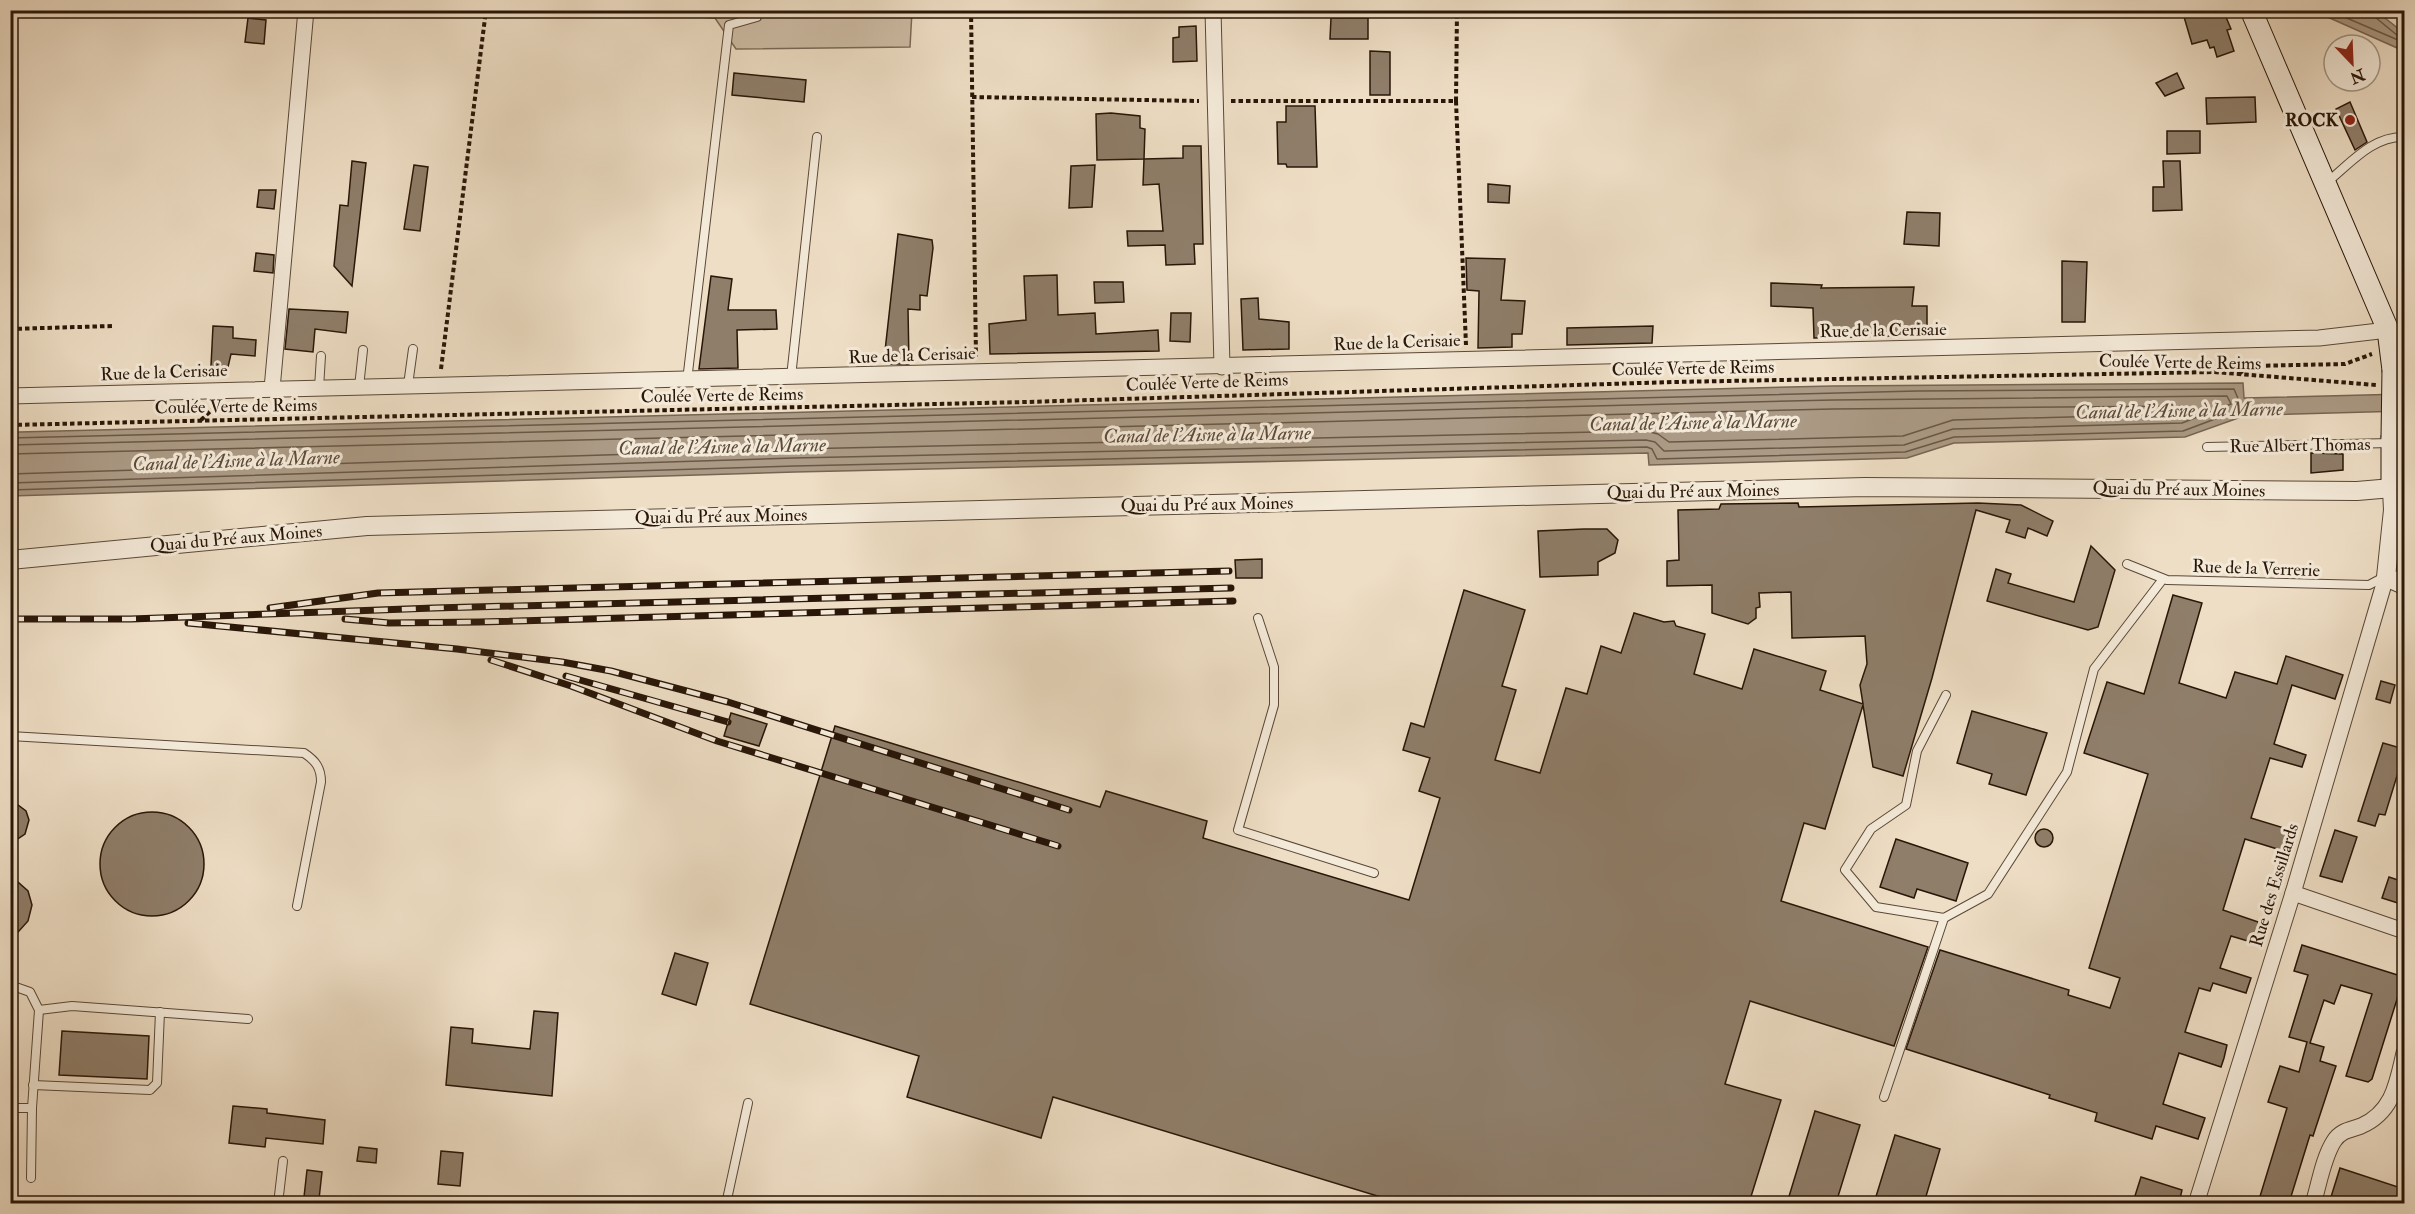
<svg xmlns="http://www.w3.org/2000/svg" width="2415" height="1214" viewBox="0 0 2415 1214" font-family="'IM FELL Double Pica',serif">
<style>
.green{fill:#cdbca5;stroke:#7b6956;stroke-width:1.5}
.water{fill:#ab9a85;stroke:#776553;stroke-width:1.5}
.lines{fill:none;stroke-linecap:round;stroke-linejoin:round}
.shore{stroke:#6a5846;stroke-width:1.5}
.building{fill:#8f7e6a;stroke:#291608;stroke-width:1.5}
.service-casing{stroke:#5a4837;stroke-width:10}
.minor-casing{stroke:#5a4837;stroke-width:17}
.tertiary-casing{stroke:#5a4837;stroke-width:20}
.secondary-casing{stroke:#291608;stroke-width:23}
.path{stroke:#291608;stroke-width:4;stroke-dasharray:4.5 3;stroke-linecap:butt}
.service{stroke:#f4ead9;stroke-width:8}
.minor{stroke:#f4ead9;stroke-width:15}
.tertiary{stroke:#f4ead9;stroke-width:18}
.secondary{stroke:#f4ead9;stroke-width:21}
.rail-casing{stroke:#291608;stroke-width:7}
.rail{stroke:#f4ead9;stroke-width:4.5;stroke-dasharray:14;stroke-linecap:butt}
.secondary-bridge-casing{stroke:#291608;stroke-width:23;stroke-linecap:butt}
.secondary-bridge{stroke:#f4ead9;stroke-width:21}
.poi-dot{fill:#8f2418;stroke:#f4ead9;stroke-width:2}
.labels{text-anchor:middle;stroke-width:6;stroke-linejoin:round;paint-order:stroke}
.poi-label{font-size:18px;font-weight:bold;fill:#291608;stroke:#f4ead9;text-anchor:end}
.street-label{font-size:18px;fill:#291608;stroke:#f4ead9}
.water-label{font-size:20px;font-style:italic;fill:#5d4b3a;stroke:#f4ead9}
</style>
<rect width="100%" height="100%" fill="#eedec5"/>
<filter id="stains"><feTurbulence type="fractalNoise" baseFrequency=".00333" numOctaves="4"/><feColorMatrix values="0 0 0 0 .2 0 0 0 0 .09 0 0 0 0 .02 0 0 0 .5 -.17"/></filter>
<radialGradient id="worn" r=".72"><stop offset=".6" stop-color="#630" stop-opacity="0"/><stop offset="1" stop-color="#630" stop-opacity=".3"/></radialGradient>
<path class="green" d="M596,11H912L910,47L736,49L715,18Z"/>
<g class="water">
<path d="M2314,11H2376L2404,33V51Z"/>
<path d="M2243,383L2244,398L2404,394V423V411L2257,415L2241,417L2185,437L1954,443L1907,458L1649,465L1648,453L795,472L11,496V432H19L1832,386Z"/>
</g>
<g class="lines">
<g class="shore">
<path d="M2328,10L2398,40V36L2375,17L2373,10"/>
<path d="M10,438L1917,391L2234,389L2239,401L2247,407L2183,431L1954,437L1905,452L1657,459L1652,449L1647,447L795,466L10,490"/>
<path d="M10,445L1833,400L2227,396L2231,404L2182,423L1953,429L1904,445L1664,451L1655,442L1646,440L794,458L10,483"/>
<path d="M10,454L1833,409L2188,406L2191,409L2180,414L1953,420L1903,436L1669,442L1658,434L1646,431L794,449L10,474"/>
</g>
</g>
<g class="building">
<path d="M2182,10H2223L2231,29L2227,30L2234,51L2217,57L2214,47L2210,48L2207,40L2192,44Z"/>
<path d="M248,18L266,20L264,44L245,42Z"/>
<path d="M1331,18H1368V39H1330Z"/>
<path d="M1196,26L1197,61L1173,62V38L1179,37V27Z"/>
<path d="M1370,51L1390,52V95H1370Z"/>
<path d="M734,73L806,80L804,102L732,95Z"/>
<path d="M2177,73L2184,88L2165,96L2156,83Z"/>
<path d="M2255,97L2256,122L2207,124L2206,98Z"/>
<path d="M2350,102L2367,142L2355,150L2336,109Z"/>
<path d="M1286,106H1315L1317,167H1287L1286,164H1278L1277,122H1286Z"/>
<path d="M1111,113L1140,116V128L1145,129L1144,159L1097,160L1096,114Z"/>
<path d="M2167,131H2200V153L2167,154Z"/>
<path d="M1183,146H1201L1203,244H1194L1195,264L1166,265L1165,245L1128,246L1127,231H1163L1159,184L1143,185L1144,159L1183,158Z"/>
<path d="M352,161L366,163L352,286L334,266L340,205L348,206Z"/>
<path d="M2163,161H2180L2182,210L2153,211V187H2164Z"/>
<path d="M414,165L428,167L420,231L404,229Z"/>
<path d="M1095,165L1092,207L1069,208L1071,166Z"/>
<path d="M1488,184L1510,186L1509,203L1488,202Z"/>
<path d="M259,190H276L274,209L257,207Z"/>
<path d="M1907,212L1940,213L1939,246L1904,244Z"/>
<path d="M898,234L932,240L933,248L927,296L920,295V310L908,309L909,364H891V360H884Z"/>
<path d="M256,253L274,255L273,273L254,271Z"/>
<path d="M1466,258L1505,259L1501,300L1525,301L1522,334H1512V347L1478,348L1479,291L1467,290Z"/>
<path d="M2062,261L2087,262L2085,322H2062Z"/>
<path d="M1057,275L1058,315L1095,313L1096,334L1158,330L1159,351L990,354L989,324L1026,320L1024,276Z"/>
<path d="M711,276L732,279L728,310H776L777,329L737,330L738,368L699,369Z"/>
<path d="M1094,282H1123L1124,302L1095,303Z"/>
<path d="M1771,283L1822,285L1821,288L1914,287L1912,306H1927V335L1814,338L1813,308L1771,306Z"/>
<path d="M1258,298L1259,319L1289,322V349L1243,350L1241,299Z"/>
<path d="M289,309L348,312L346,333L315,329L313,352L285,349Z"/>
<path d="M1171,313H1191L1190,342L1170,341Z"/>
<path d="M213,326L233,327V338L256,340L255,356L231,354L228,367L211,366Z"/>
<path d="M1653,326L1652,343L1567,345V328Z"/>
<path d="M2311,453L2343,454V470L2311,473Z"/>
<path d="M1798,503L1799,507L1978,503L2021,505L2053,521L2047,536L2028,528L2025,538L2006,532L2010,520L1976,510L1932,678L1903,776L1873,767L1863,705L1825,829L1804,823L1781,901L1928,947L1894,1046L1750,1001L1725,1084L1781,1100L1749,1203H1382L1384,1198L1053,1097L1041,1138L907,1097L919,1056L750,1004L835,726L1100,807L1106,791L1207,821L1203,838L1409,900L1440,798L1419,791L1430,758L1403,750L1411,723L1424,727L1464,590L1525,610L1502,686L1516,690L1495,760L1540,773L1566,688L1587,694L1601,646L1621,653L1634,613L1664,622L1674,621L1676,626L1705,634L1694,674L1742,689L1754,649L1826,671L1820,690L1863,704L1860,685L1867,664L1865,636L1792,638L1791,592L1759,593L1760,607L1756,608V618L1748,624L1712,613V585L1667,586V561L1679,560L1678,510L1719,509L1721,504Z"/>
<path d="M1584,529H1607L1618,540L1615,553L1598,562V575L1540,577L1538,531Z"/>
<path d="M2091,546L2115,570L2098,627L2088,630L1987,601L1996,569L2011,574L2008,583L2074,602Z"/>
<path d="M1262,559V578H1236L1235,560Z"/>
<path d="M2173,595L2202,603L2179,683L2226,698L2235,672L2277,684L2286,656L2343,675L2335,699L2292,685L2274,744L2306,755L2302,767L2270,758L2251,818L2294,831L2287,852L2245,839L2223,910L2264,924L2258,944L2231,936L2220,968L2251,978L2246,993L2213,983L2210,991L2199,988L2185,1032L2227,1045L2224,1058L2221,1067L2179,1053L2163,1104L2205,1118L2198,1139L2156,1126L2152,1139L2095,1121L2097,1113L2049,1098L2050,1095L1906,1049L1940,950L2069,990L2068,995L2110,1008L2120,978L2089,968L2148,774L2084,753L2107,682L2144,694Z"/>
<path d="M2381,681L2395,685L2390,703L2376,699Z"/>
<path d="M1972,711L2047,733L2026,795L1989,784L1992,774L1957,763Z"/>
<path d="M731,713L767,724L759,746L724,736Z"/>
<path d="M2383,743L2404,749V753L2385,815L2379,814L2375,826L2358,821Z"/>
<path d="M10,799L26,811L29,820L25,834L10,844Z"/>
<circle cx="152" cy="864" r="52"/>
<circle cx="2044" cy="838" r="9"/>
<path d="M2335,830L2357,837L2342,882L2320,876Z"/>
<path d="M1896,839L1968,863L1956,901L1917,889L1914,898L1880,887Z"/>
<path d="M10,875L28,891L32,905L28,921L10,941Z"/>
<path d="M2389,877L2404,882V905L2382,898Z"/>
<path d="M2302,945L2404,977L2372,1079L2368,1082L2346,1076L2372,994L2341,985L2334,1004L2324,1000L2310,1043L2324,1047L2320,1061L2336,1066L2313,1136L2310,1135L2289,1203H2258L2287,1108L2268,1102L2280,1066L2299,1072L2307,1042L2289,1037L2308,975L2294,971Z"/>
<path d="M675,953L708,963L696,1005L662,994Z"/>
<path d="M534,1011L558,1013L552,1096L446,1085L451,1027L473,1029L472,1043L530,1049Z"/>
<path d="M62,1031L149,1036L147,1079L59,1075Z"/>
<path d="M233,1106L267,1109V1113L325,1120L323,1144L266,1138L265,1147L229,1143Z"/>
<path d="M1815,1111L1860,1125L1836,1203H1787Z"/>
<path d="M1895,1135L1940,1149L1924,1203H1874Z"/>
<path d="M359,1147L377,1149L376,1163L357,1161Z"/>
<path d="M441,1151L463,1153L460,1186L438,1184Z"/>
<path d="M2340,1168L2404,1189V1203H2353L2331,1197Z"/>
<path d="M307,1170L322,1172L319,1199L304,1197Z"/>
<path d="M2141,1177L2182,1190L2179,1203H2148L2134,1199Z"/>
</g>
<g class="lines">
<defs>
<g id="service">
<path d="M2326,183C2350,164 2372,136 2404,137"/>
<path d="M791,377L817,137"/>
<path d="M687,381L729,25L757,17L758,10"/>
<path d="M408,385L413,349"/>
<path d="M359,387L363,350"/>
<path d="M319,388L321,356"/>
<path d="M2207,447L2391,443"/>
<path d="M2127,564L2167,580L2369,585L2384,577"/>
<path d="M1258,618L1274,667V705L1238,830L1374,873"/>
<path d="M1946,695L1917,751L1906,805L1871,829L1845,870L1876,907L1944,918L1988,894L2067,772L2094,669L2163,579"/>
<path d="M10,736L304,753C316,761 321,768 321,782L297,906"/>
<path d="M10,985L30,992L39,1010L32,1108"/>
<path d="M39,1010L72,1006L248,1019"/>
<path d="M33,1085L150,1090L157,1083L160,1012"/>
<path d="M1884,1097L1944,918"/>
<path d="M10,1108H32L31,1178"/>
<path d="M10,1203L11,1204"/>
<path d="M278,1204L283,1161"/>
<path d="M726,1204L748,1103"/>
</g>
<g id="minor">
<path d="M1213,10L1222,367"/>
<path d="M272,389L306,10"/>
<path d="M10,396L2319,338L2388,330"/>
<path d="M2293,893L2404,931"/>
<path d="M2196,1204L2293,893L2386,577"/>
<path d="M2313,1204C2319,1185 2323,1158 2334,1141C2341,1130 2351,1130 2361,1126C2393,1112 2397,1083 2404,1053"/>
</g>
<g id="tertiary">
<path d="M2392,490L2393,510L2386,577L2404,585"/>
<path d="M10,560L367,526L1865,487L2357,491L2404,487"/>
</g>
<g id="secondary">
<path d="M2251,10L2388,330L2393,370"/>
<path d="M2392,490V438"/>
</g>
</defs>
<use href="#service" class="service-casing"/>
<use href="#minor" class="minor-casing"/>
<use href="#tertiary" class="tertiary-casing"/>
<use href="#secondary" class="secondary-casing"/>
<g class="path">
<path d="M971,10L976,357"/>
<path d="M972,97L1199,101"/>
<path d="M1231,101H1456L1466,345"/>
<path d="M1456,101L1457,10"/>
<path d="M10,329L112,326"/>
<path d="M441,369L486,10"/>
<path d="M2239,374L2248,366L2345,364L2372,354"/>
<path d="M201,420L215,407"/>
<path d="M10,425L1026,402L1673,382L2214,372L2376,385"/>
</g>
<use href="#service" class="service"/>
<use href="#minor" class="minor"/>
<use href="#tertiary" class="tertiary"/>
<use href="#secondary" class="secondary"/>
<defs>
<g id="rail">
<path d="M270,608L378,593L1229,571"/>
<path d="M10,619H131L434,608L1231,588"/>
<path d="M345,619L389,623L479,622L1233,601"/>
<path d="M188,623L457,649L562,662L611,671L728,702L1069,810"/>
<path d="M491,660L571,686L717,741L1058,846"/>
<path d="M566,676L728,722"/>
</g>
</defs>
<use href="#rail" class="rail-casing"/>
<use href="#rail" class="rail"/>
<defs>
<path id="secondary-bridge" d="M2392,438L2393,370"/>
</defs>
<use href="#secondary-bridge" class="secondary-bridge-casing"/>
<use href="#secondary-bridge" class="secondary-bridge"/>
</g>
<circle class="poi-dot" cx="2350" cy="120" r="6"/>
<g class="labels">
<g class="poi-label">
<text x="2338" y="126">ROCK</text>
</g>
<g class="street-label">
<text transform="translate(1883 330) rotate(-1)" y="6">Rue de la Cerisaie</text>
<text transform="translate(1397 342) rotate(-2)" y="6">Rue de la Cerisaie</text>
<text transform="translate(912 355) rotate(-2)" y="6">Rue de la Cerisaie</text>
<text transform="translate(2180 362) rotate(1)" y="6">Coulée Verte de Reims</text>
<text transform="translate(1693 368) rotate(-1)" y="6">Coulée Verte de Reims</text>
<text transform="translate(164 372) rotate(-2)" y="6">Rue de la Cerisaie</text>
<text transform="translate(1207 382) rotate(-2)" y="6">Coulée Verte de Reims</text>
<text transform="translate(722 395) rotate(-1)" y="6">Coulée Verte de Reims</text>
<text transform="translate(236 406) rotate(-1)" y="6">Coulée Verte de Reims</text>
<text transform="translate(2300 445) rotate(-1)" y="6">Rue Albert Thomas</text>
<text transform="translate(2179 489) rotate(1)" y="6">Quai du Pré aux Moines</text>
<text transform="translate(1693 491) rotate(-1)" y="6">Quai du Pré aux Moines</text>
<text transform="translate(1207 504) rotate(-1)" y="6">Quai du Pré aux Moines</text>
<text transform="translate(721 516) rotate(-1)" y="6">Quai du Pré aux Moines</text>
<text transform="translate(236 538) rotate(-5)" y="6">Quai du Pré aux Moines</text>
<text transform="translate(2256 568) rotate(2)" y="6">Rue de la Verrerie</text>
<text transform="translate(2274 885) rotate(-73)" y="6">Rue des Essillards</text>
</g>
<g class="water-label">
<text transform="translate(2179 410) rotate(-1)" y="7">Canal de l'Aisne à la Marne</text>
<text transform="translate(1693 422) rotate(-1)" y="7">Canal de l'Aisne à la Marne</text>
<text transform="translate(1207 434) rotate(-1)" y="7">Canal de l'Aisne à la Marne</text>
<text transform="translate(722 446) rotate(-1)" y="7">Canal de l'Aisne à la Marne</text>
<text transform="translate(236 460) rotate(-2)" y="7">Canal de l'Aisne à la Marne</text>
</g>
</g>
<rect width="2415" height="1214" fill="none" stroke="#eedec5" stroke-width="36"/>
<rect x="12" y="12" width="2391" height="1190" fill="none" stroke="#291608" stroke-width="3"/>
<rect x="18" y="18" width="2379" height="1178" fill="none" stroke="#291608" stroke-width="1.5"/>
<g transform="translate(2352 63) rotate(157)"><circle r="28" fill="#f4ead9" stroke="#a39585" stroke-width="1.5"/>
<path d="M0-4.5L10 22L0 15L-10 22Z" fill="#8f2418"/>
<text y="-9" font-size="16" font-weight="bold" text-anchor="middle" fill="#291608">N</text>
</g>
<rect width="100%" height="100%" filter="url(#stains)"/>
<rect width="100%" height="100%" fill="url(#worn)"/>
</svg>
